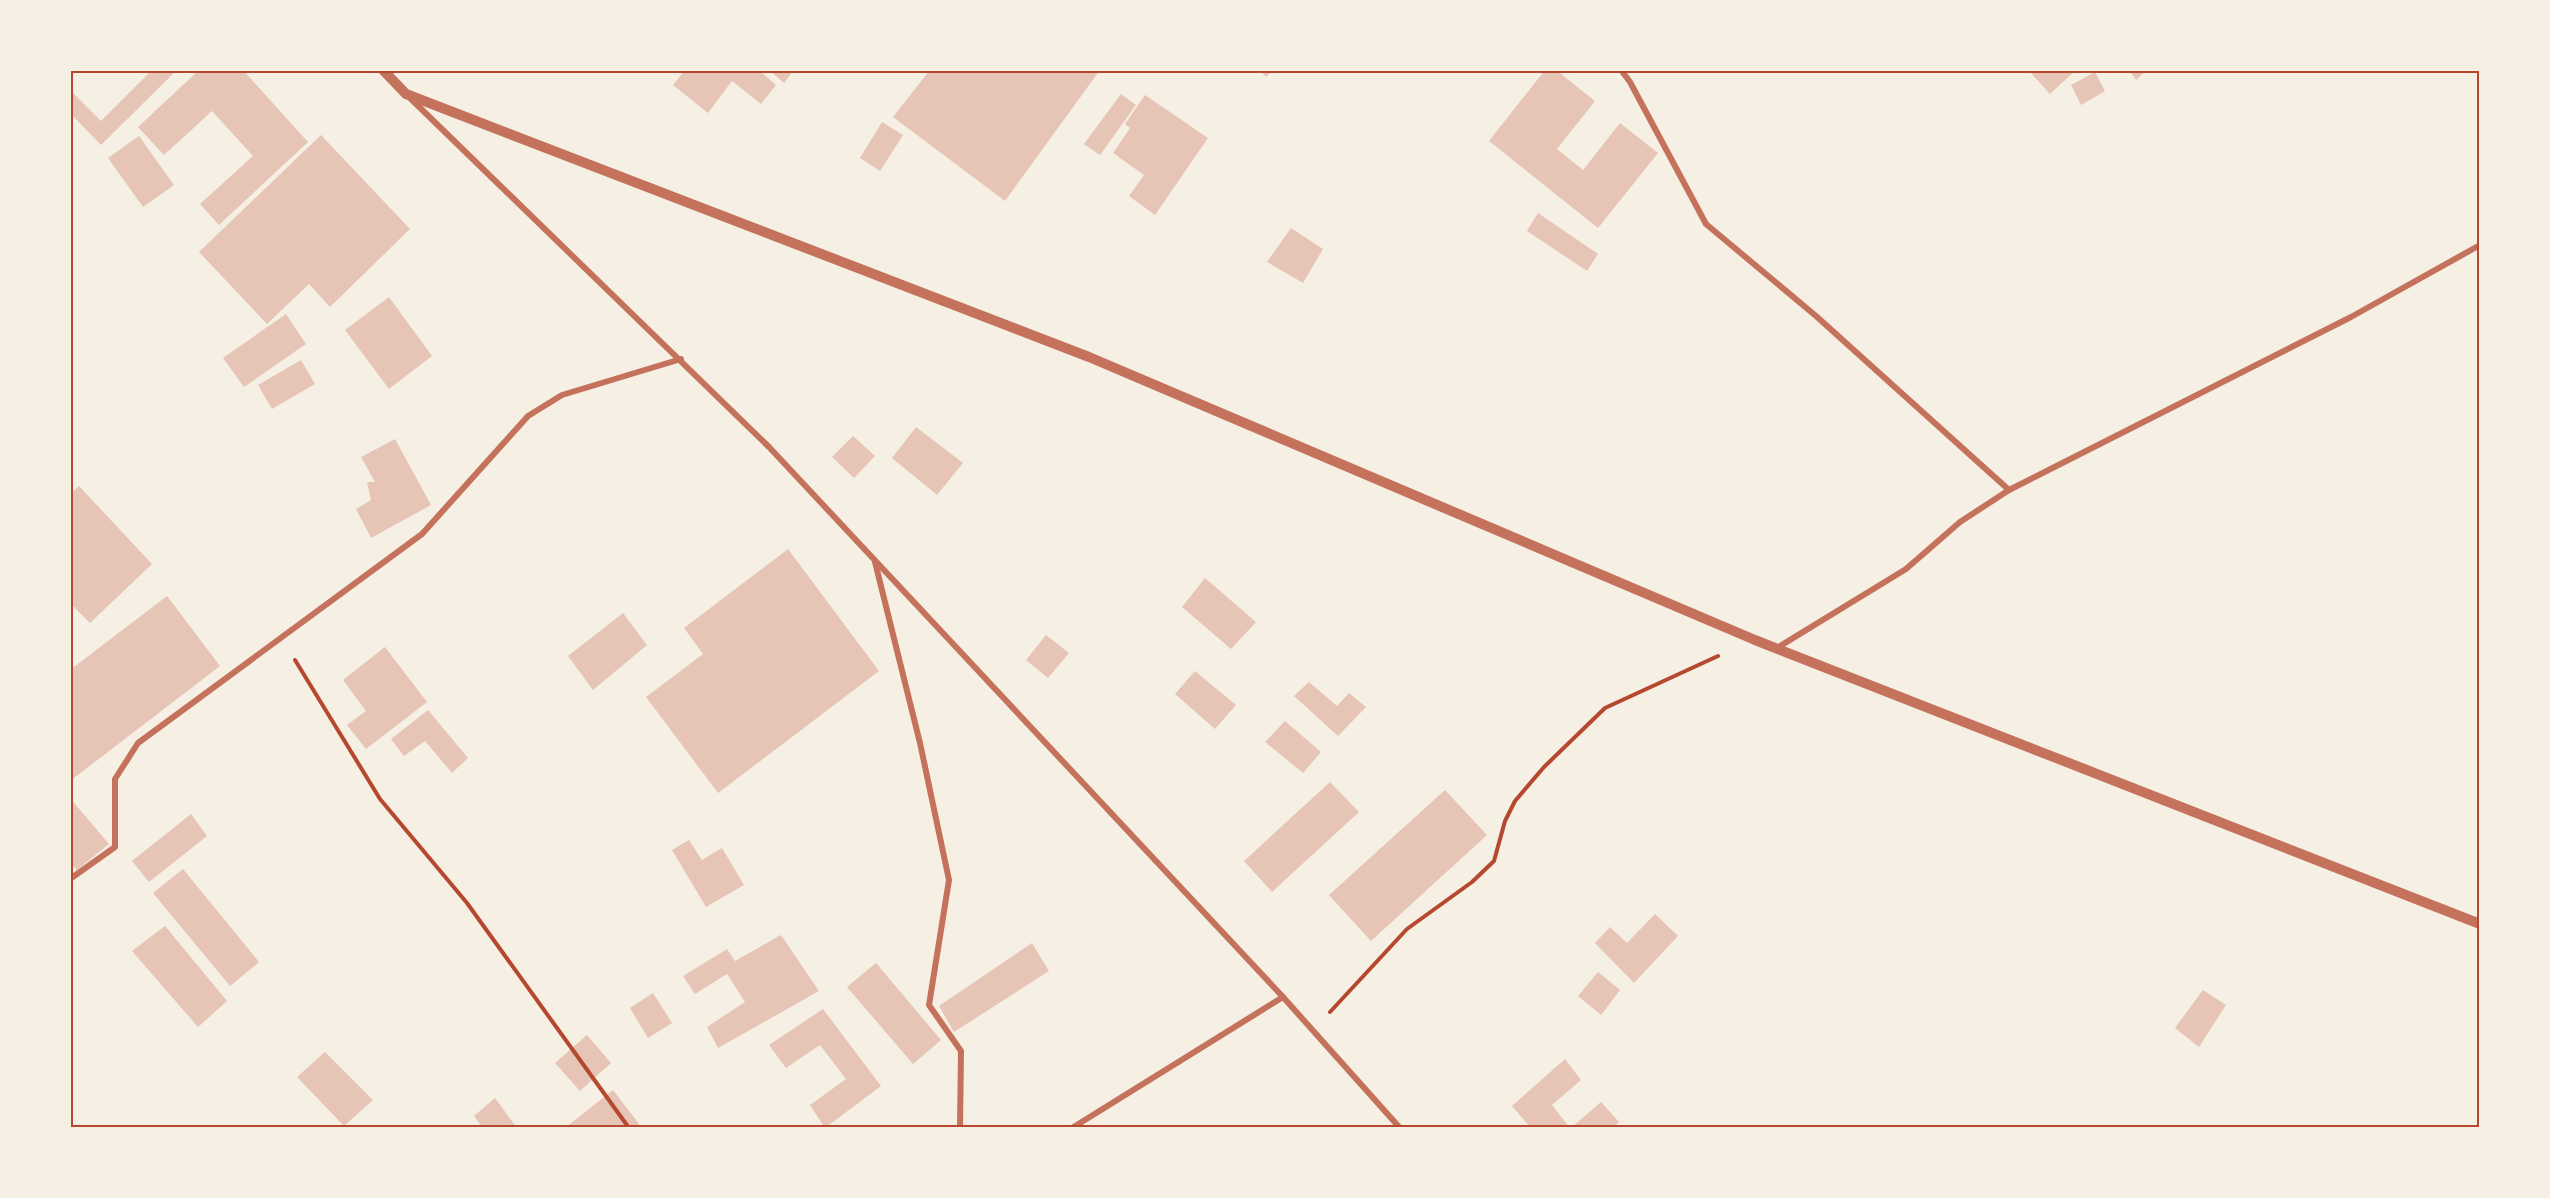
<svg xmlns="http://www.w3.org/2000/svg" width="2550" height="1198" viewBox="0 0 2550 1198" font-family="'DejaVu Sans',sans-serif">
<style>
.building{fill:#e6c5b7}
.lines{fill:none;stroke-linecap:round;stroke-linejoin:round}
.path{stroke:#b5482f;stroke-width:4}
.minor{stroke:#c5725c;stroke-width:6}
.tertiary{stroke:#c5725c;stroke-width:10}
.neatline{fill:none;stroke:#b5482f;stroke-width:2}
</style>
<rect width="100%" height="100%" fill="#f6efe4"/>
<g class="building">
<path d="M152,70H177L101,145L70,113V90L101,121Z"/>
<path d="M199,70H243L308,142L219,225L200,204L253,156L212,111L164,155L138,127Z"/>
<path d="M685,70H759L776,85L761,104L732,81L708,113L673,85Z"/>
<path d="M769,70H794L784,83Z"/>
<path d="M930,70H1100L1005,201L893,117Z"/>
<path d="M1260,70H1273L1266,77Z"/>
<path d="M1545,70H1556L1595,101L1557,149L1583,170L1620,123L1658,153L1598,228L1489,141Z"/>
<path d="M2028,70H2076L2050,94Z"/>
<path d="M2129,70H2147L2136,80Z"/>
<path d="M2095,72L2105,91L2081,105L2071,85Z"/>
<path d="M1121,94L1136,105L1100,155L1084,144Z"/>
<path d="M1145,95L1208,138L1155,215L1129,196L1144,175L1113,153L1130,128L1125,124Z"/>
<path d="M882,122L903,135L880,171L860,158Z"/>
<path d="M321,135L410,229L330,307L309,284L267,324L199,252Z"/>
<path d="M139,136L174,185L143,207L108,158Z"/>
<path d="M1538,213L1598,254L1587,271L1527,231Z"/>
<path d="M1291,228L1323,249L1303,283L1267,262Z"/>
<path d="M389,297L432,356L389,389L345,330Z"/>
<path d="M286,314L306,344L244,387L223,358Z"/>
<path d="M301,360L315,384L272,409L258,385Z"/>
<path d="M916,427L963,463L937,495L892,458Z"/>
<path d="M853,436L875,456L854,478L832,457Z"/>
<path d="M395,439L431,505L371,538L356,509L371,500L367,482H375L361,457Z"/>
<path d="M79,486L152,564L90,623L70,603V494Z"/>
<path d="M788,549L879,671L718,793L646,697L703,654L684,628Z"/>
<path d="M1205,578L1256,622L1231,649L1182,607Z"/>
<path d="M167,596L220,666L70,781V670Z"/>
<path d="M623,613L647,645L593,690L568,656Z"/>
<path d="M1046,635L1069,653L1048,678L1026,660Z"/>
<path d="M385,647L427,702L366,749L347,725L366,711L343,680Z"/>
<path d="M1195,671L1236,705L1215,729L1175,694Z"/>
<path d="M1309,682L1337,706L1349,693L1366,707L1338,736L1294,696Z"/>
<path d="M428,710L468,758L452,773L425,741L404,756L391,739Z"/>
<path d="M1285,721L1321,752L1303,773L1265,742Z"/>
<path d="M1330,782L1359,812L1272,892L1244,861Z"/>
<path d="M1445,790L1487,835L1371,941L1329,895Z"/>
<path d="M70,798L109,844L77,870L70,863Z"/>
<path d="M191,814L207,836L149,882L132,861Z"/>
<path d="M689,840L702,860L722,848L744,885L706,907L672,850Z"/>
<path d="M183,869L259,962L230,986L153,893Z"/>
<path d="M1655,914L1678,936L1634,983L1595,943L1610,927L1627,943Z"/>
<path d="M165,926L227,1001L198,1027L132,951Z"/>
<path d="M781,935L819,991L718,1048L707,1027L745,1002L727,974L695,994L683,976L727,949L735,961Z"/>
<path d="M1032,943L1049,971L954,1032L939,1006Z"/>
<path d="M876,963L941,1040L913,1064L847,987Z"/>
<path d="M1598,972L1620,990L1601,1015L1578,996Z"/>
<path d="M2203,990L2226,1005L2199,1047L2175,1028Z"/>
<path d="M653,993L672,1023L648,1038L630,1008Z"/>
<path d="M823,1009L881,1086L825,1128L810,1105L846,1079L820,1045L786,1068L769,1045Z"/>
<path d="M587,1035L611,1063L580,1091L555,1063Z"/>
<path d="M325,1052L373,1100L344,1126L297,1077Z"/>
<path d="M1565,1059L1581,1080L1552,1105L1570,1128H1531L1512,1106Z"/>
<path d="M613,1090L642,1128H565Z"/>
<path d="M495,1098L517,1128H483L474,1116Z"/>
<path d="M1601,1102L1619,1122L1613,1128H1571Z"/>
</g>
<g class="lines">
<g class="path">
<path d="M295,660L380,799L467,903L629,1128"/>
<path d="M1330,1012L1407,929L1472,882L1494,861L1505,821L1515,801L1544,767L1605,708L1718,656"/>
</g>
<g class="minor">
<path d="M1621,70L1630,82L1706,224L1816,316L2009,490"/>
<path d="M411,99L769,447L1283,997L1400,1128"/>
<path d="M875,562L920,743L949,880L929,1005L961,1051L960,1128"/>
<path d="M1777,648L1906,569L1960,522L2009,490L2351,317L2480,245"/>
<path d="M70,879L115,847V779L138,743L422,534L528,416L562,395L681,359"/>
<path d="M1072,1128L1283,997"/>
</g>
<path class="tertiary" d="M383,70L406,94L1089,357L1755,640L2480,924"/>
</g>
<rect width="2550" height="1198" fill="none" stroke="#f6efe4" stroke-width="144"/>
<rect x="72" y="72" width="2406" height="1054" class="neatline"/>
</svg>
